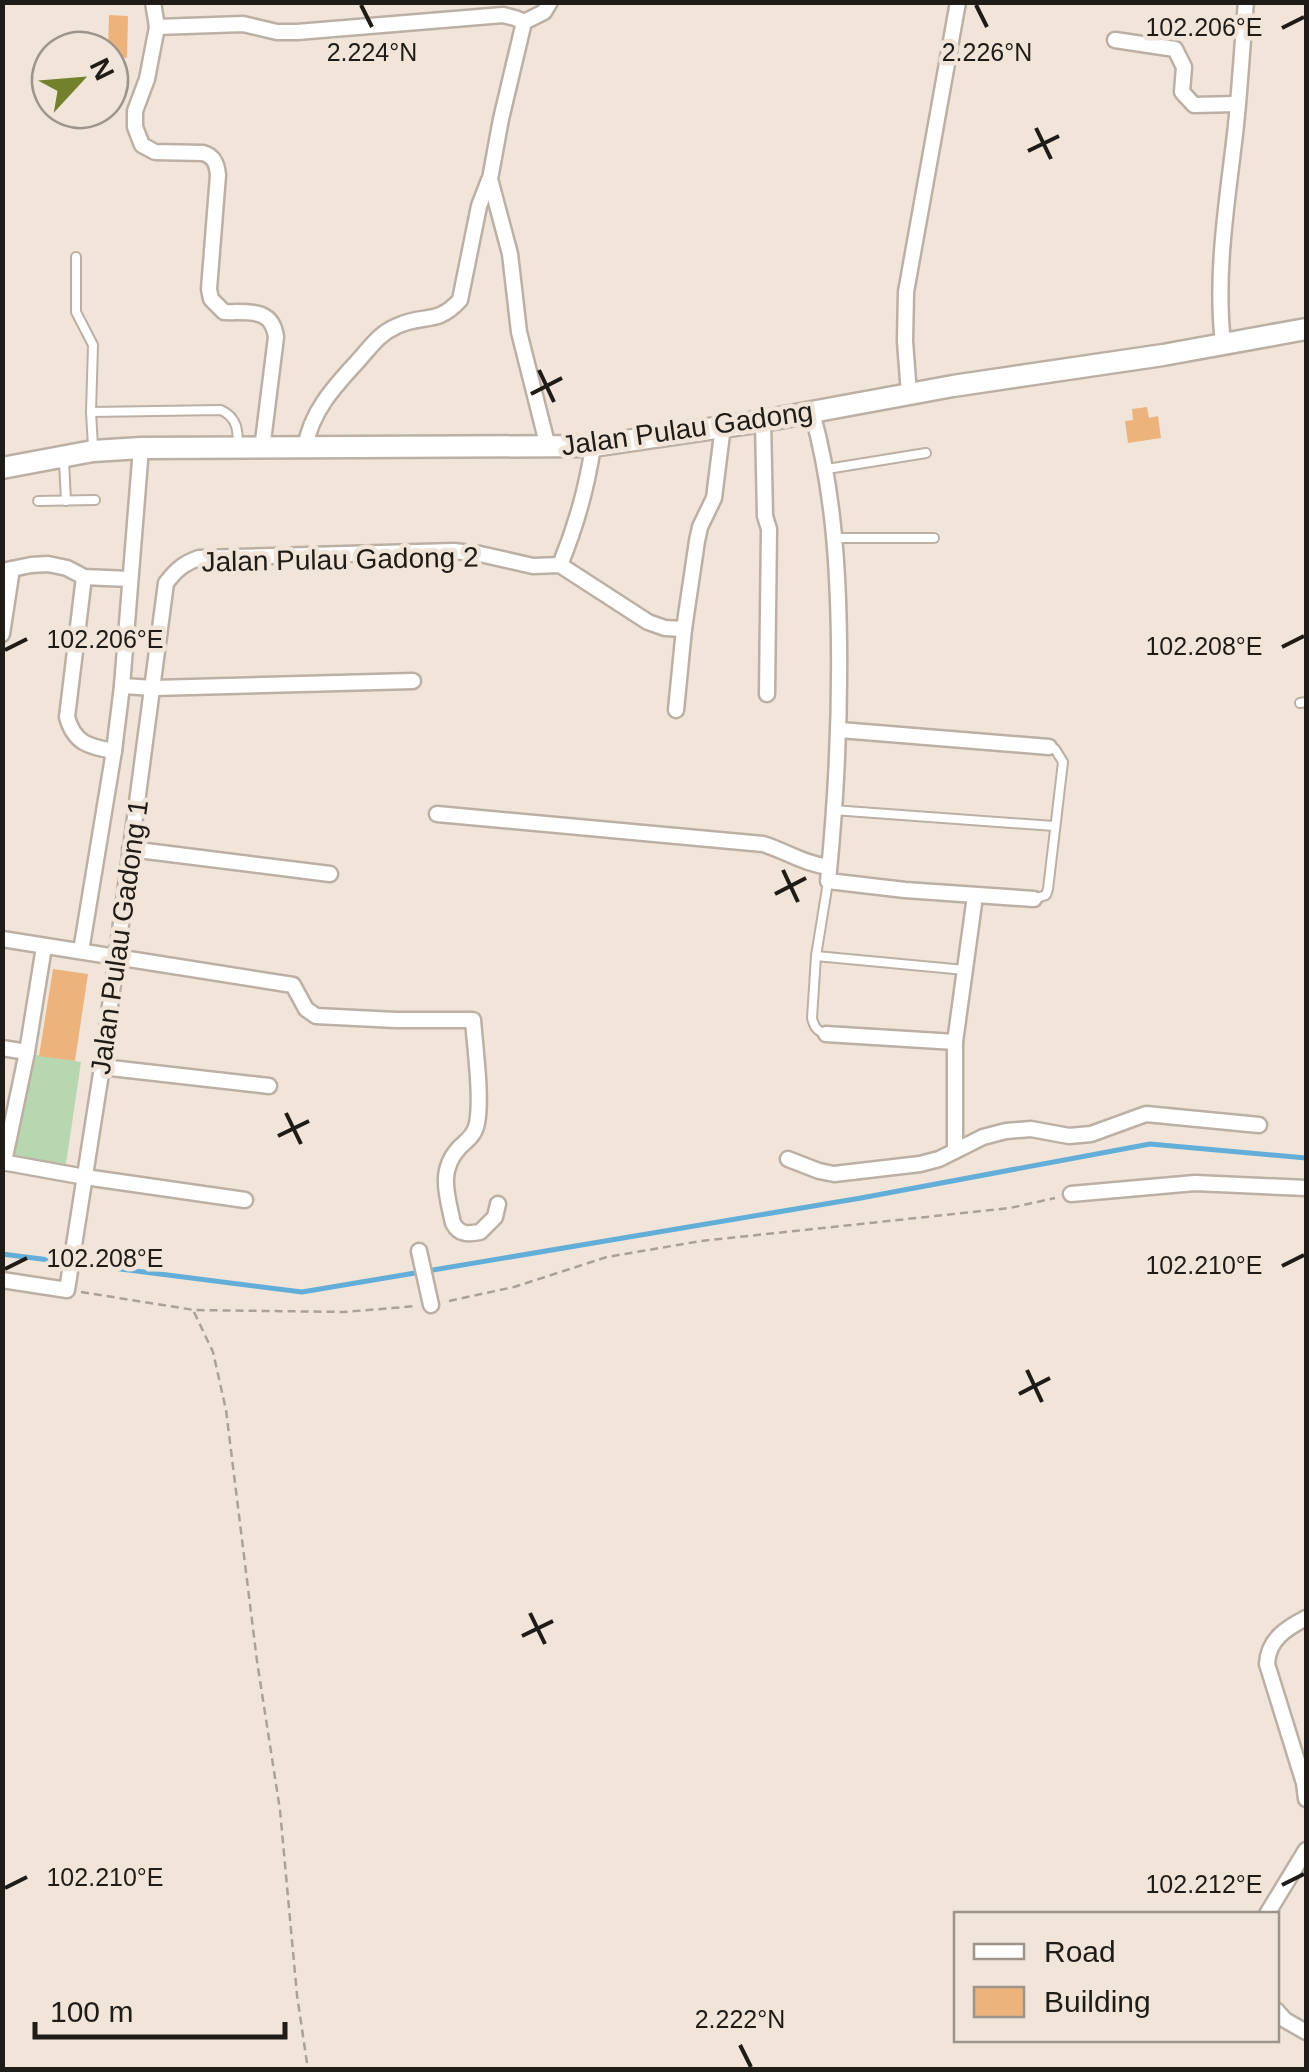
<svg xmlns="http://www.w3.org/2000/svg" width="1309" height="2072" viewBox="0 0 1309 2072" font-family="Helvetica,sans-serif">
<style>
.green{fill:#b6d7b0}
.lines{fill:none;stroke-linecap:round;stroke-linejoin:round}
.stream{stroke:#63aed9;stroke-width:5}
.building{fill:#edb37d}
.service-casing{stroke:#bcb0a5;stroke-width:12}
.minor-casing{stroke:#bcb0a5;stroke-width:19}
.secondary-casing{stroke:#bcb0a5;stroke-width:25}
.path{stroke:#aba199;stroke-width:2.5;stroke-dasharray:8 5;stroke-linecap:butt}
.service{stroke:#fff;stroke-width:8}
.minor{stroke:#fff;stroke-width:14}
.secondary{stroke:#fff;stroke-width:20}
.ticks{fill:none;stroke:#1f1b17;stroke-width:4}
.labels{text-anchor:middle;stroke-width:9;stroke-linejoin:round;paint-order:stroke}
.street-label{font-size:28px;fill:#1f1b17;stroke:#f1e5da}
.ticks-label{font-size:25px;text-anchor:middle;fill:#1f1b17;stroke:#f1e5da;stroke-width:9;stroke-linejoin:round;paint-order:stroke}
</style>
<rect width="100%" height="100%" fill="#f1e5da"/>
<path class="green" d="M30,1054L81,1062L66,1164L15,1156Z"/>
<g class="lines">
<path class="stream" d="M2,1254L302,1292L861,1198L1150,1144L1306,1158"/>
</g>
<g class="building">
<path d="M109,15L128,16L127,58L110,56V50H108Z"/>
<path d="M1147,407L1149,418L1158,416L1161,438L1128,443L1125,421L1133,420L1132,409Z"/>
<path d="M53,969L88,974L75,1061L39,1056Z"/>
</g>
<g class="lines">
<defs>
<g id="service">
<path d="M76,257V312L93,345L91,412L93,447"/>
<path d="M91,412L221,410C238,418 238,431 238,448"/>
<path d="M64,461L66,501"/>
<path d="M827,469L926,453"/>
<path d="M38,501L95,500"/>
<path d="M835,538H934"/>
<path d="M1300,703L1306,702"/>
<path d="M833,810L1054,826"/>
<path d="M1034,899L1046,895L1048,889L1063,762L1055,749L1049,747"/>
<path d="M816,956L965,970"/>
<path d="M826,1034C817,1031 814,1027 812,1018L816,956L828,882"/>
</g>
<g id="minor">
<path d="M153,2L157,27L147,79L135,111V127L142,145L155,152L203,153C214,156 217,164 218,175L209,289L211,299L224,312C248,313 272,307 276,337L262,449"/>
<path d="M157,27L243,24L277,32H297L503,15L515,18L524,22"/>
<path d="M1115,40L1175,49L1184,67L1182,92L1194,105L1237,104"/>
<path d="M1223,343C1215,274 1227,203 1235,134C1240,91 1242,46 1246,2"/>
<path d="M909,394L905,341L906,292L958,2"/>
<path d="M812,412C833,488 838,563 839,642C840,722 836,801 828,881L905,890L1034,899"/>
<path d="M763,421L765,516L769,529L767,694"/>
<path d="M548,447L519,332L510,254L490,179L501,119L524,22L544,12L550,2"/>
<path d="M305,448C311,412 333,388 357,362C370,348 378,334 397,326C425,313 436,326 460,300L479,206L489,180"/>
<path d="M560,565C576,526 587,488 593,446"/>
<path d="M2,571L31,565L48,564L67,568L84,577L129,579"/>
<path d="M84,577L67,717C74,743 89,747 114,751"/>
<path d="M2,634L12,569"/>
<path d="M122,686L154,688L413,681"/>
<path d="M676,710L684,629L697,541L700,527L714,498L723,426"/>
<path d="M840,730L1049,747"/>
<path d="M437,814L763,844C788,852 802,863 829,867"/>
<path d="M130,849L330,874"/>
<path d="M2,939L293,985L306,1009L316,1016L396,1020H473C475,1047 482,1098 477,1123C475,1135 467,1140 459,1148C438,1171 447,1195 453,1223C459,1235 468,1234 480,1232L495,1217L498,1204"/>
<path d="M81,951L114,751L122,686L141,448"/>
<path d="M826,1034L955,1042"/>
<path d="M2,1048L27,1052"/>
<path d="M102,1067L269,1086"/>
<path d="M955,1151V1042L975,896"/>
<path d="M788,1159L819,1171L834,1174L920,1164L939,1159L983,1137L1006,1131L1031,1129L1069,1136L1091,1134L1146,1114L1259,1125"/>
<path d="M2,1162L85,1177L245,1200"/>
<path d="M4,1162L27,1052L44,947"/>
<path d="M1071,1194L1195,1183L1306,1188"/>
<path d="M419,1251L431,1305"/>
<path d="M2,1280L67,1290L102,1067L166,583C176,570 184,563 199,558L454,551L480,554L533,566L560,565L648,622L665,628L684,629"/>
<path d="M1306,1618C1287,1628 1268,1639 1267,1664L1304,1783L1306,1799"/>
<path d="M1267,1914L1306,1850"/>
<path d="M1276,2010L1285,2020L1306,2032"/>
</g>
<path id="secondary" d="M2,468L93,451L141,448L593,446L763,421L953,386L1163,355L1306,329"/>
</defs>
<use href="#service" class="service-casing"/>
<use href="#minor" class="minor-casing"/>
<use href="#secondary" class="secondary-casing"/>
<g class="path">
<path d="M81,1292L194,1310L344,1312L416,1306"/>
<path d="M449,1301L514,1287L607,1257L701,1241L1010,1208L1055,1198"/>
<path d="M194,1312L213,1352L226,1410L257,1661L280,1810L297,1995L308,2070"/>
</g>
<use href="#service" class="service"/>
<use href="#minor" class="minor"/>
<use href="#secondary" class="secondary"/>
</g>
<path class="ticks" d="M361,5L372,27M976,5L987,27M1282,28L1304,17M1036,128L1051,159M1028,151L1059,136M539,370L554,402M531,394L562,378M1282,647L1304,636M5,650L27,639M783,870L798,902M775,894L806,878M286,1113L301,1144M278,1136L309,1121M1282,1266L1304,1255M5,1269L27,1258M1027,1370L1042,1402M1019,1394L1050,1378M530,1613L545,1644M522,1636L553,1621M1282,1885L1304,1874M5,1888L27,1877M740,2045L751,2067"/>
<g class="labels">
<g class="street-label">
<text transform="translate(687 428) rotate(-8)" y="10">Jalan Pulau Gadong</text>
<text transform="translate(340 559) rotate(-1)" y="10">Jalan Pulau Gadong 2</text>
<text transform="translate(119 937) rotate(-82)" y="10">Jalan Pulau Gadong 1</text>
</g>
</g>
<g class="ticks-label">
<text x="1204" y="36">102.206°E</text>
<text x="372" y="61">2.224°N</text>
<text x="987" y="61">2.226°N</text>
<text x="105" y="648">102.206°E</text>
<text x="1204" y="655">102.208°E</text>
<text x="105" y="1267">102.208°E</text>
<text x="1204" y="1274">102.210°E</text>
<text x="105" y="1886">102.210°E</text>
<text x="1204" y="1893">102.212°E</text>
<text x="740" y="2028">2.222°N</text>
</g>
<rect width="1309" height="2072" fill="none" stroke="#1f1b17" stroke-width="10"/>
<rect x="954" y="1912" width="325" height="130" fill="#f1e5da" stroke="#9d948c" stroke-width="2.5"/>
<rect x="974" y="1944" width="50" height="15" fill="#ffffff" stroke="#9d948c" stroke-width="2.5"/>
<text x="1044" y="1962" font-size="30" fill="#1f1b17">Road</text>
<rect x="974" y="1987" width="50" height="30" fill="#edb37d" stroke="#9d948c" stroke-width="2.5"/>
<text x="1044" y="2012" font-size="30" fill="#1f1b17">Building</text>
<g transform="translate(80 80) rotate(64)"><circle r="48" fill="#f1e5da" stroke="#9d948c" stroke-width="2.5"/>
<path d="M0-8L18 38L0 25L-18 38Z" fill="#73802c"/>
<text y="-15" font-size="28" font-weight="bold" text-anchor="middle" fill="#1f1b17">N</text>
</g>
<path d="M35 2022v15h250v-15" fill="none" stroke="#1f1b17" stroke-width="5"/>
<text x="50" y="2022" font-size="30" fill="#1f1b17" stroke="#f1e5da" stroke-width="8" paint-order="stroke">100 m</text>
</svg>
